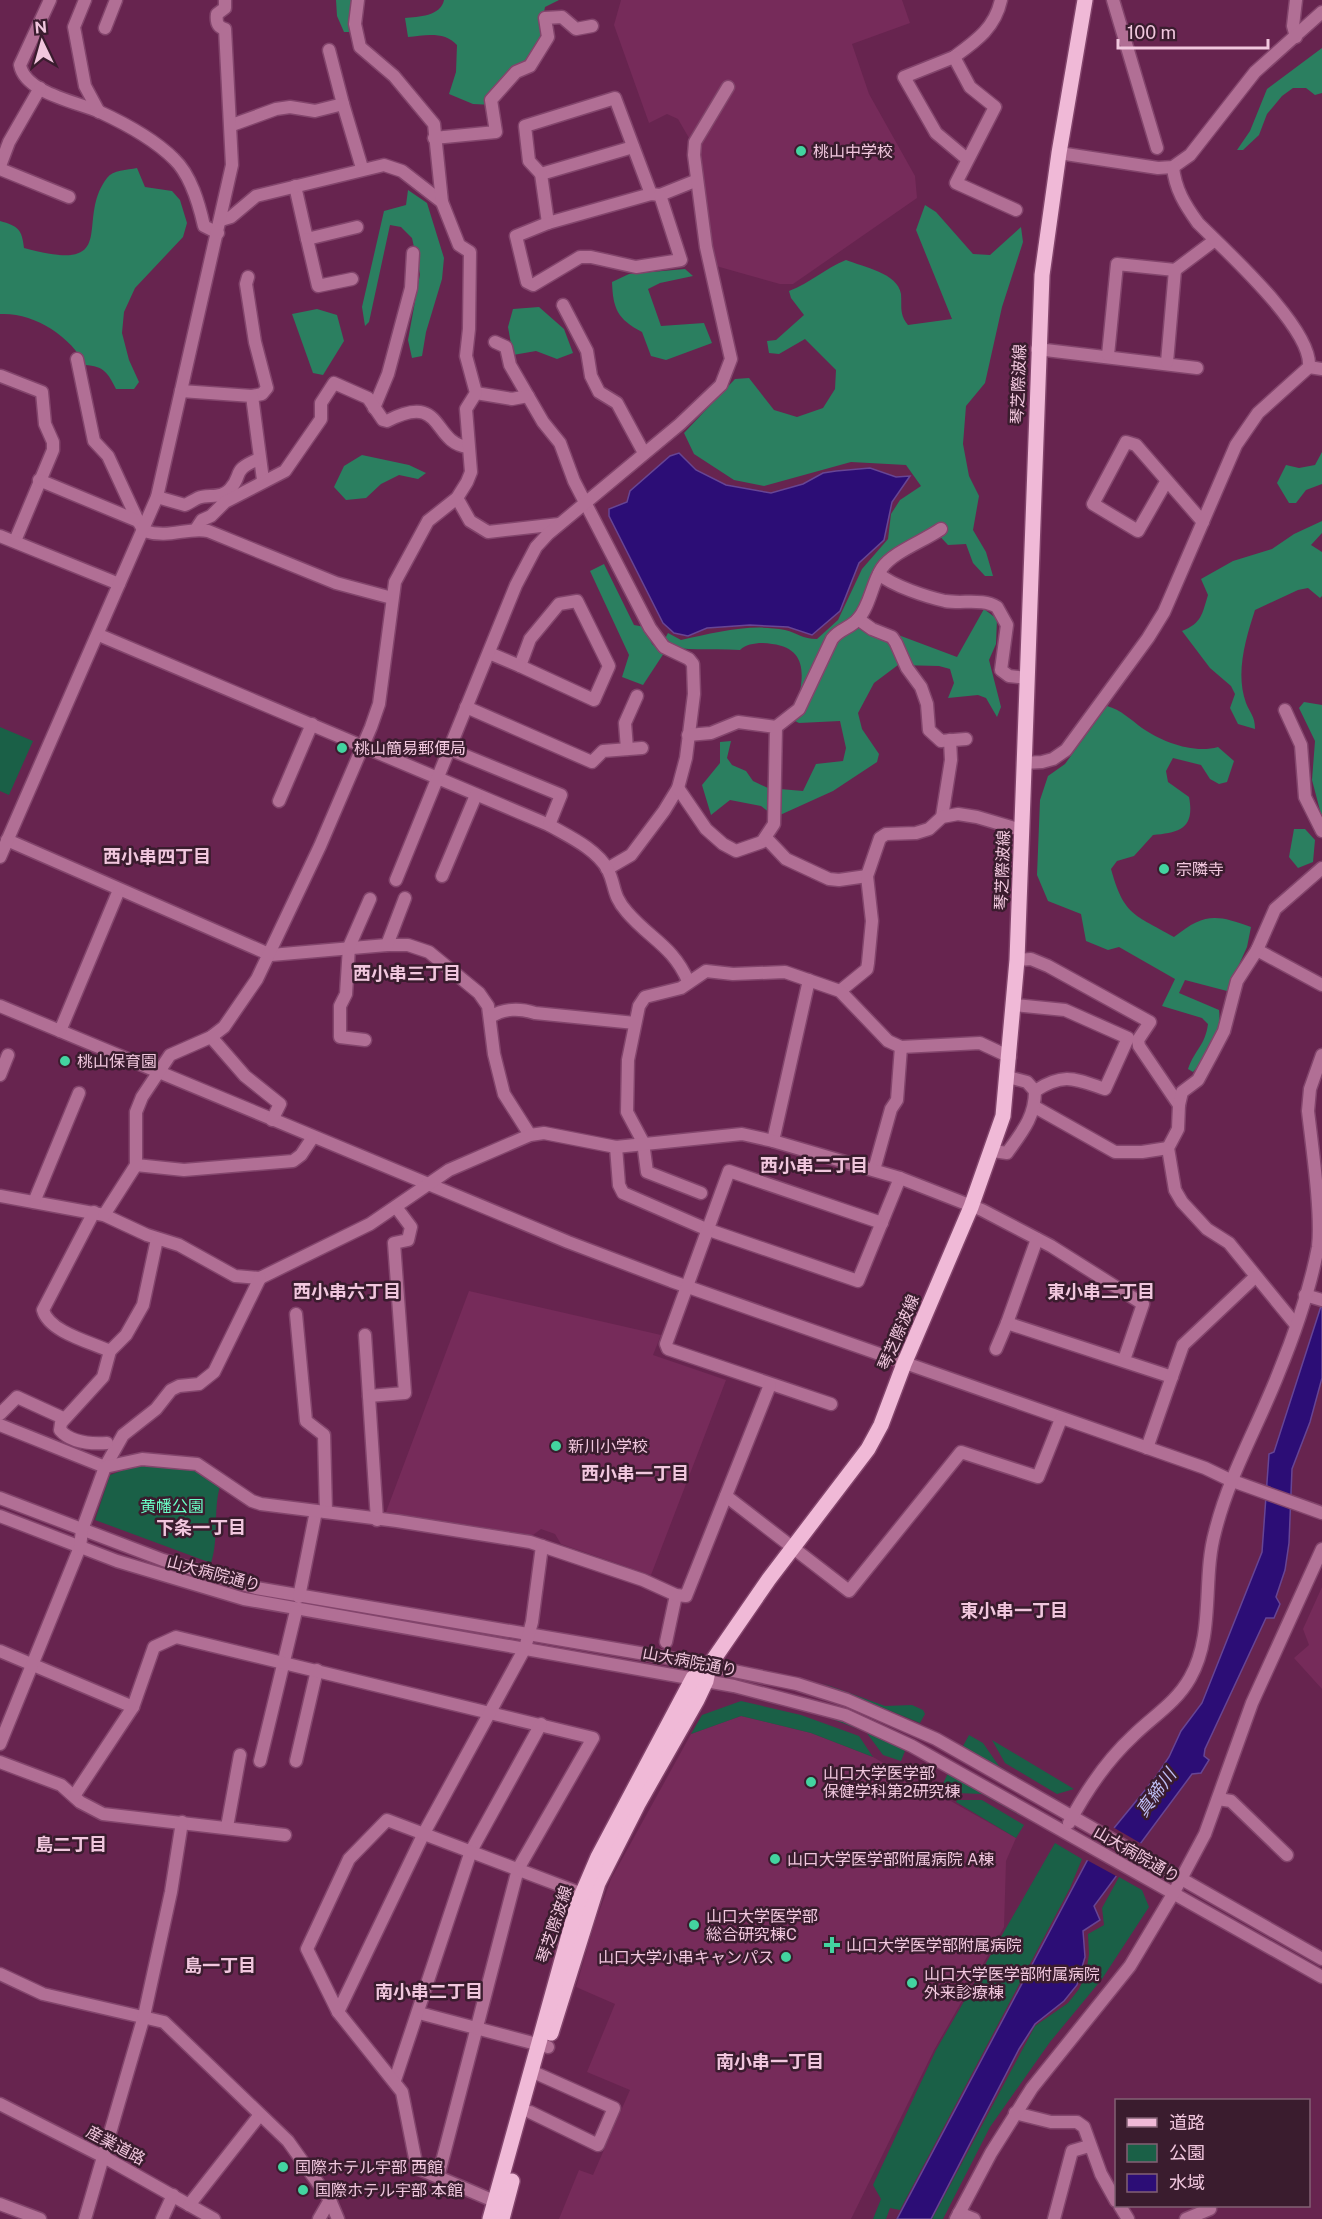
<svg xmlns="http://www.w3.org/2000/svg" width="1322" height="2219" viewBox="0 0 1322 2219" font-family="'Public Sans','Noto Sans JP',sans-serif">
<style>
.built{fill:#762b5a}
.green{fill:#1a6047}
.forest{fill:#2b7f60}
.water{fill:#2c0d76;stroke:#674595;stroke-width:1.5}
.pier{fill:#67244f}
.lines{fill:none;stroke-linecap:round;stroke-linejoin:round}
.minor-casing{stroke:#83456c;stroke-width:15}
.major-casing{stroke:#83456c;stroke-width:18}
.minor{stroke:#b16f95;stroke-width:12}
.major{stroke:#f0b9d7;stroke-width:15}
.poi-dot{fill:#43d4a0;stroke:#3a1c2e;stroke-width:2}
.labels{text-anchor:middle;stroke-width:5;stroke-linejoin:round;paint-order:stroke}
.poi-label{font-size:16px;fill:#f1c7de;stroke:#3a1c2e;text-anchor:start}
.street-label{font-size:16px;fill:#f1c7de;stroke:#3a1c2e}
.park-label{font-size:16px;fill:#6afdc5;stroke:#3a1c2e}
.neighbourhood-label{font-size:18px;font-weight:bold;fill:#f1c7de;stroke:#3a1c2e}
.water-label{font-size:18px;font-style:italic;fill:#bfbef4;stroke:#3a1c2e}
</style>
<rect width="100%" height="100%" fill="#67244f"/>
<g class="built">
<path d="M621,0H902L910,23L852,44L869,94L915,176L917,198L793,284H780L716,266L707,218L700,141L726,84L689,138L678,119L667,114L649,123L614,25Z"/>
<path d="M469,1291L661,1335L653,1355L726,1380L651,1575L561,1544L555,1534L541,1529L533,1535L386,1512Z"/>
<path d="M1322,1587V1689L1294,1658L1309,1645L1303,1629Z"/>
<path d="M741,1716L811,1733L873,1757L1016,1838L1006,1861L1004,1927L934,2050L851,2219H559L579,2170L593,2175L630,2090L587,2072L615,2004L576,1987L595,1923L611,1879L691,1734Z"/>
</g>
<g class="green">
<path d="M0,727L33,741L9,795L0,791Z"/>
<path d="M140,1464L198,1469L220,1486C213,1511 219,1538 211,1563L95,1520L110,1475Z"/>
<path d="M822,1683L885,1706L912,1705L923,1710L925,1714L920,1723Z"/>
<path d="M740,1693C793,1705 861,1718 905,1751L901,1761L883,1755L866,1732L819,1714Z"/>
<path d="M741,1701L801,1715L859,1736L873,1757L811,1733L741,1716L691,1734L702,1715Z"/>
<path d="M969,1735L983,1743L999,1766L1046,1795L963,1746Z"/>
<path d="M992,1740L1074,1789L1057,1794L1005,1763Z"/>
<path d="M948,1773L1021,1815V1816L982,1794L957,1793L942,1786Z"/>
<path d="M957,1800H982L1024,1825L1016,1838L956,1802Z"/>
<path d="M1055,1843L1082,1859L1070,1888L900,2210L890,2208L886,2219H873L881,2199L873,2185L936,2050Z"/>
<path d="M1119,1877L1142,1890L1149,1907L1102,1979L1050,2042L990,2127L943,2219H932L1035,2026L1068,2003L1079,1989L1086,1974L1089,1954L1088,1934L1104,1925L1102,1908Z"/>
</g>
<g class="forest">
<path d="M336,0H354L349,32H344L337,16Z"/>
<path d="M444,0H559L545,7L540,33L542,41L525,64L513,67L496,91L493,105L473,104L449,94L456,72L457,45C445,31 425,35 408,37L405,18C418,17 441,16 444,0Z"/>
<path d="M1322,48V93L1315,95L1306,88H1293L1282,96L1267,114L1259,135L1243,150H1237L1250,131L1267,89Z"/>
<path d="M137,168L145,187L172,191L180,200L187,223L183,237L135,288L124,312L122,333L129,360L139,382L134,389H116C108,373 104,366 85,365C71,336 33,312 0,314V221C18,226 22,229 24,248C123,275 74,221 107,178C113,170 127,170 137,168Z"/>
<path d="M408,190L427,203L444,258L442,279L426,332L422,356L412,358L408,340L420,274L412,238L401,227L390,225L369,322L365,326L362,307L384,211L406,205Z"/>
<path d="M925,205L936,212L973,254L990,255L1021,227L1023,242L1002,307L985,383L966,406L963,444L969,476L979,496L973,530L986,552L993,576H985L973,563L966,544L948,545L934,530L874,573L855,615L861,630L879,636L893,633L957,657L984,609L997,619L996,644L989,660L1001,707L997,717L986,698L978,695L948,698L954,683L950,669L939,666L898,665L874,683L858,713L862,729L879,754L877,762L833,791L780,815L770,813L761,806L730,800L711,815L702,785L720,763V742L731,741L727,758L732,765L746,771L753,781L768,788L803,791L816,764L843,761L846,748L840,721L799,723L793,720C801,689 815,649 772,644C762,642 747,643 740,650C717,648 694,651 672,647L664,653L643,685L622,677L629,655L590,571L604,564L634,625L645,627L652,644L659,650L668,633L681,640C715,633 750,623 785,630C798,633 802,639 817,639L838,620L862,569L888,539L891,514L900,500L921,486L906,465L851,462L764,486L734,480L694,454L684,433L735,379L749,378L774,410L797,417L823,408L835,389L836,370L805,339L779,354L769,353L767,341L776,340L804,315L791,298L789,291C810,283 826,268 846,260C863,267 898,273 901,294C902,307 899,314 908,325L952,319L916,230Z"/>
<path d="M685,269L693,276L660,283L648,289L661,326L704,323L712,343L666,360L651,356L642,332C617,319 613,308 612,282L629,274Z"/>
<path d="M539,307L564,329L573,353L557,359L536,351L513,355L508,327L513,309Z"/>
<path d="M317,309L337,315L344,341L323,375L313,373L292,314Z"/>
<path d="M1322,452V484L1306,490L1296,503H1289L1277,483L1286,465L1299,468L1315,465Z"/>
<path d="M362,455L409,465L426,473L418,479L399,475L381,484L366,498L346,500L334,487L344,466Z"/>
<path d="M1322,521V533L1311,545L1322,552V596L1320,598L1308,588L1298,590L1255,610C1246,638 1235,673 1246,703C1250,713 1255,716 1255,729L1238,724L1230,708L1235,694L1231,686L1210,668L1182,631C1202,623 1202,614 1208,595L1201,579L1233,561L1272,549L1294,534Z"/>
<path d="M1304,702L1322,705V818L1312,780L1315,741L1299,708Z"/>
<path d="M1107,706C1121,710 1130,719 1142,728C1162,742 1194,754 1218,747L1234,761L1227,782L1219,784L1210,779L1201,765L1173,758L1166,771L1168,782L1189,797C1195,828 1180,833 1153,835L1134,856L1117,861L1111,869C1124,916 1134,914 1174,937C1204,913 1216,914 1251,927L1247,947L1227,991L1185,980L1179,993L1219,1010C1222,1035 1210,1055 1193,1072L1188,1069C1195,1049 1205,1046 1208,1024L1202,1018L1162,1006L1175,979L1119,947L1108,950L1086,941L1081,914L1048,901L1037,875L1040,800L1048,776L1065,764Z"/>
<path d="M1294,829H1305L1315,840L1313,862L1298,868L1289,857Z"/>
</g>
<g class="water">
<path d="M679,453L696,470L726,485L771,493L803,484L823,473L836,471L870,468L896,477L910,476L892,502L884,540L859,563L840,611L812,635L788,627L750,625L707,628L688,636L674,633L663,623L609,516V509L627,502L630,491L670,456Z"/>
<path d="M1322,1303V1378L1310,1422L1292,1469L1289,1543L1285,1570L1276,1597L1280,1604L1274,1618H1266L1205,1749L1204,1756L1209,1760L1201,1773L1192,1774L1094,1906L1100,1920L1083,1931L1085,1957L1077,1985L1064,2001L1035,2024L1019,2049L931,2219H897L1087,1861L1155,1778L1169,1757L1181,1731L1202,1703L1262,1552L1269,1454L1274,1452Z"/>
</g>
<path class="pier" d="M1111,1826L1142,1844L1118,1877L1085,1859Z"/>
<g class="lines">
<defs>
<g id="minor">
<path d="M50,0L20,65C25,93 77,102 100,112C126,124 154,139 174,159C191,175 199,204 204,226L218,233"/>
<path d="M85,0L74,27L85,86L99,112"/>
<path d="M1113,0L1157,148"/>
<path d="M1296,0L1293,26L1296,37"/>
<path d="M105,28L116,0"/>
<path d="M329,50L343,104"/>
<path d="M954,57C976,41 995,28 1001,0"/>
<path d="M232,125L276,109L290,107L315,111L343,104L362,168"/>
<path d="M434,138L496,132L491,100L516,72L530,66L548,37L545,18L562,17L576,29L592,26"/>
<path d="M1059,153L1158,168L1173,167L1190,155L1255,72L1322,12"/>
<path d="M967,159L936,133L904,77L954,57L970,87L995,107L956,183L1016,210"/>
<path d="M0,166L9,142L40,88"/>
<path d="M0,169L69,197"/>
<path d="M541,174L633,147"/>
<path d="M295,186L307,239L357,227"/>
<path d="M651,194L615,98L525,126L529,161L541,174L548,223L651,194L660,195L695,181"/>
<path d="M221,220L231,217L256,196L384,165L402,171L442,202"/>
<path d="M548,223L516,236L527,282L533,285L580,257H591L636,267L681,260L660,195"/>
<path d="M307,239L318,286L352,279"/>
<path d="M248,277L246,284L255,342L267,388L262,394L252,396"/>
<path d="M563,305L587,351L591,376L599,392L617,403L644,453"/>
<path d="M495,342L506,347L510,365L543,422L560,443L574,481L650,628L664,647L689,659L693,664L694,694L686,758L678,788L664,811L631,855L607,869"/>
<path d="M1037,349L1197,368"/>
<path d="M1108,355L1117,264L1175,270L1215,240"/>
<path d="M77,359L94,441L108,456L138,521"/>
<path d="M1167,362L1175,270"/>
<path d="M1309,367L1322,369"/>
<path d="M1,376L42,392L45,424L53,442V450L15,541"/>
<path d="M181,391L252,396L263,480"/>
<path d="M476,393L512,399L528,396"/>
<path d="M374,408L388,374L411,288L413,253"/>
<path d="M39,480L138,521L144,531C170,539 186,527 208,531L336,583L392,598"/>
<path d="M1166,482L1138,531L1093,504L1126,442L1136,445L1203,522"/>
<path d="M157,497L185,505C189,503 194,500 198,498C208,494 222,499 230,489C244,474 230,471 259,459"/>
<path d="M457,498L470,521L488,532L559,524"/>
<path d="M196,529L202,520L211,516L225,502L285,471L321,419V403L334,383L368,398L383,420L387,421C445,391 431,443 468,447"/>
<path d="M0,536L119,584"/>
<path d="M879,574C893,586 927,597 945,601C962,604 983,598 997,607L1007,625L1001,670L1009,676L1027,678"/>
<path d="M577,601L609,666L594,700L520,666L530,639L559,604Z"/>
<path d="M858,619L872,629L892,637L896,643L907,668L921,687L927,704L929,730L941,741L966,739"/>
<path d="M99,635L549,825C568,836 597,849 608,870C616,887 612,895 627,912C650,939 673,946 688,981"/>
<path d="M489,653L520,666"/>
<path d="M466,707L592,762L603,751L642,748"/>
<path d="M1285,710L1301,745L1305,797L1322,831"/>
<path d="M776,727L799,709L832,639C839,629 851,628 858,619C870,606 872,583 882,568C893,552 924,541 941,529"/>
<path d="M449,749L561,795L549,825"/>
<path d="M627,749L625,723L637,696"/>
<path d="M1023,763L1042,762L1053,759L1066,750L1148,638L1164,612L1236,445L1258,413L1309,367C1313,329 1226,251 1198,223C1185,205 1175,189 1173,167"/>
<path d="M678,788L706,829L723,844L736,851L762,842L774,824L776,727L738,722L711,733L688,735"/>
<path d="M279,801L312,724"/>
<path d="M942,817L951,760L950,740"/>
<path d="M766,838L786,859L829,879L839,880L867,876"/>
<path d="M7,840L271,955L387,945H408L429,952L479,993L488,1006L494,1054L504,1094L530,1135"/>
<path d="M0,857L157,497L232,165L225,29C217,27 216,22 217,14L225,8V0"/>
<path d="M442,876L476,795"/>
<path d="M396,880L516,585L536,547L548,534L680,424L721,385L731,359L706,247L694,155L695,142L728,87"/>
<path d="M387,945L405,898"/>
<path d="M1257,950L1322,985"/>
<path d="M1017,960L1031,959L1048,966L1150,1022L1138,1040L1139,1046L1179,1105L1178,1129L1168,1148L1175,1190L1182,1202L1207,1229L1229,1243L1296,1325"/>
<path d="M840,991L867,969L868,963L872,921L867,876L880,838L886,834L916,833L929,829L942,817L958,814L977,817L1021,830"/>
<path d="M1015,1005L1065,1010L1128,1038L1105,1089C1075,1079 1064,1072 1035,1091"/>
<path d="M0,1006L568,1242L671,1281L1205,1468L1230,1480L1322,1513"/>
<path d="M490,1017C505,1008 519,1008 535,1013L635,1023"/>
<path d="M60,1031L119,890"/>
<path d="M211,1037L245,1076L280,1104L272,1120"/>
<path d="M365,1040L340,1037V1006L346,994L349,947L370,899"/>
<path d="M0,1075L8,1055"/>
<path d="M1179,1105L1182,1092L1198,1080L1212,1054L1224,1031L1237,981L1257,950L1275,909L1322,868"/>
<path d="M1035,1107L1115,1152H1142L1168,1148"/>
<path d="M773,1141L809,980"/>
<path d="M616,1147L619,1185L623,1193L706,1229L858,1281L900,1178"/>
<path d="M993,1151L1007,1153C1022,1132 1035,1117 1035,1091L1027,1082L1008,1077"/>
<path d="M136,1165L184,1170L293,1161L301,1155L313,1137"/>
<path d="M874,1170L891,1109L897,1100L901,1047"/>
<path d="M701,1193L647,1172L643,1142L627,1112L628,1060L639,1006L645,997L681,988L706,971L733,974L785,972L840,991L888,1041L901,1047L980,1043L1010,1057"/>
<path d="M0,1196L104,1215L147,1235L179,1245L235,1276L260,1278L370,1224L449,1170L530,1135L544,1133L616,1147L742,1134L773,1141L900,1178L982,1210L1051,1246L1143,1304L1124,1360"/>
<path d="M34,1202L79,1093"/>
<path d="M94,1212L43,1310C49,1332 90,1342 110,1351"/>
<path d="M104,1215L136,1165V1112L142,1097L170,1055L211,1037L224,1027L257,979L320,846L371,727L379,704L395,582L428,521L457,498L467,482L471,472L466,409L476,393L466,356L469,329L470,252L459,245L442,202L434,124L394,76L360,47L355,24L358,0"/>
<path d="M1037,1239L1007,1323L1172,1377"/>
<path d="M1305,1295L1322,1300"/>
<path d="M296,1314L306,1421L324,1435L326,1512"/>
<path d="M365,1335L377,1520"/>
<path d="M996,1349L1007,1323"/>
<path d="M369,1396L405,1393L394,1243L408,1240L411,1227L396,1207"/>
<path d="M831,1404L668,1349L666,1344L729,1171L882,1223"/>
<path d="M0,1414L17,1397L63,1418"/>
<path d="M0,1425L105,1467L123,1435L156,1409L171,1390L179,1386L199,1384L214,1372L260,1278"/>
<path d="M107,1443C91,1444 71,1443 60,1430L61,1423L103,1377L110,1351L126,1335L143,1305L157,1239"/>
<path d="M1147,1448L1183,1345L1255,1277"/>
<path d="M726,1496L849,1591L961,1452L1038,1477L1061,1419"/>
<path d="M0,1498L163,1560L256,1588L675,1659L797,1684L847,1700L936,1739L1322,1959"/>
<path d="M0,1516L117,1561L244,1599L734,1686L845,1715L912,1746L1322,1977"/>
<path d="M299,1597L316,1511"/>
<path d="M666,1642L676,1595"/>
<path d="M0,1651L133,1707"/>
<path d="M0,1744L80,1547L82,1530L105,1467L142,1459L197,1464L252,1501L261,1504L397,1521L530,1542L643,1580L676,1595L686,1596L770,1385"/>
<path d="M260,1761L296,1611"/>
<path d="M296,1761L317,1670"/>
<path d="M0,1762L61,1785L80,1802L103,1814L285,1835"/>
<path d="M74,1796L133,1707L154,1647L176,1637L593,1738L518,1869L438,2177"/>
<path d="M1218,1799L1231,1801L1287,1855"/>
<path d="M1069,1823C1086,1791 1106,1761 1133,1736C1152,1717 1176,1703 1190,1678C1215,1634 1202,1579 1215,1532C1229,1475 1258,1426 1279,1372C1295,1333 1310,1289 1318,1247C1322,1215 1312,1146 1308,1111L1310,1089L1322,1055"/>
<path d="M227,1827L240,1755"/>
<path d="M0,1974L43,1994L164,2022L288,2141L330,2200L338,2219"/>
<path d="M338,2012L424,1833L525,1648L532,1622L542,1546"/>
<path d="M419,2013L548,2047"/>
<path d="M395,2080L471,1851L541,1724"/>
<path d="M0,2104L104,2157L214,2219"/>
<path d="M530,2112L598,2145L614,2108L531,2071"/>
<path d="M1015,2113L1051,2122H1077L1084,2127L1101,2174L1116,2201"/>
<path d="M0,2204L40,2219"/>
<path d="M501,2204L417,2168L402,2092L338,2012L307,1949L349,1859L387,1820L588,1896"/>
<path d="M189,2205L259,2116"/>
<path d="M1120,2206L1128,2219"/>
<path d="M959,2213L974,2219"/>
<path d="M85,2219L144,2016L171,1892L182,1822"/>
<path d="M162,2219L173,2195"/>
<path d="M319,2219L330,2200"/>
<path d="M956,2219L991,2153L1032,2088L1130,1966L1173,1894L1205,1834L1252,1703L1322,1549"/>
<path d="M1054,2219L1072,2151L1089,2146"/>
<path d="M1186,2219L1210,2209"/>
</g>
<g id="major">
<path d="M551,2033L598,1883L638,1804L697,1700L706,1681L709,1666"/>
<path d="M490,2219L577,1906L598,1857L693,1678L709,1666L769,1579L868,1449L881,1425L904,1364L971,1207L1003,1116L1017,960L1042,275L1059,153L1085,0"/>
<path d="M502,2219L512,2181"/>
</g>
</defs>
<use href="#minor" class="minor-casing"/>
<use href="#major" class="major-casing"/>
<use href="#minor" class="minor"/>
<use href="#major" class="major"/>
</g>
<g class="poi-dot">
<circle cx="801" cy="151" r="6"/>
<circle cx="342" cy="748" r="6"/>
<circle cx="1164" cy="869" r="6"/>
<circle cx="65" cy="1061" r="6"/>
<circle cx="556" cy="1446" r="6"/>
<circle cx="811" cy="1782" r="6"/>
<circle cx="775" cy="1859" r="6"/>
<circle cx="694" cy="1925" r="6"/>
<path d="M829 1936h6v6h6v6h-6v6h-6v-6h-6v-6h6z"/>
<circle cx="786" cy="1957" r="6"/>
<circle cx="912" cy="1983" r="6"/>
<circle cx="283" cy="2167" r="6"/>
<circle cx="303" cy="2190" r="6"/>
</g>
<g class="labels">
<g class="poi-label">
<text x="813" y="157">桃山中学校</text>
<text x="354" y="754">桃山簡易郵便局</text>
<text x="1176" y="875">宗隣寺</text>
<text x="77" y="1067">桃山保育園</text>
<text x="568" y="1452">新川小学校</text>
<text x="823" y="1779">山口大学医学部<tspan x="823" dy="18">保健学科第2研究棟</tspan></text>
<text x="787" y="1865">山口大学医学部附属病院 A棟</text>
<text x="706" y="1922">山口大学医学部<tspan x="706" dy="18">総合研究棟C</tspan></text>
<text x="846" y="1951">山口大学医学部附属病院</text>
<text x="774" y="1963" text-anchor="end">山口大学小串キャンパス</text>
<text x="924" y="1980">山口大学医学部附属病院<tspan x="924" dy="18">外来診療棟</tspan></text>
<text x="295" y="2173">国際ホテル宇部 西館</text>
<text x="315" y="2196">国際ホテル宇部 本館</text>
</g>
<g class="street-label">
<text transform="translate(1018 384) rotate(-88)" y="6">琴芝際波線</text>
<text transform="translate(1002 870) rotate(-88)" y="6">琴芝際波線</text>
<text transform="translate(898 1332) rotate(-67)" y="6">琴芝際波線</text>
<text transform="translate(214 1573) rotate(15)" y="6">山大病院通り</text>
<text transform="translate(690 1661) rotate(11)" y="6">山大病院通り</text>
<text transform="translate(1137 1854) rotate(30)" y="6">山大病院通り</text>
<text transform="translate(554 1924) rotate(-72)" y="6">琴芝際波線</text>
<text transform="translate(116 2145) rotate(28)" y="6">産業道路</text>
</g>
<g class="park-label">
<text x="172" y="1512">黄幡公園</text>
</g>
<g class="neighbourhood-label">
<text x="157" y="863">西小串四丁目</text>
<text x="407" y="980">西小串三丁目</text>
<text x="814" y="1172">西小串二丁目</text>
<text x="347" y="1298">西小串六丁目</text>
<text x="1101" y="1298">東小串二丁目</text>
<text x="635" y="1480">西小串一丁目</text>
<text x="201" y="1534">下条一丁目</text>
<text x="1014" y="1617">東小串一丁目</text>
<text x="71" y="1851">島二丁目</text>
<text x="220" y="1972">島一丁目</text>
<text x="429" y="1998">南小串二丁目</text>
<text x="770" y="2068">南小串一丁目</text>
</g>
<g class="water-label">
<text transform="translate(1156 1793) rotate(-54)" y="6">真締川</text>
</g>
</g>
<rect x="1115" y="2099" width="195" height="108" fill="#3a1c2e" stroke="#836074" stroke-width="1.5"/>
<rect x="1127" y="2118" width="30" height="9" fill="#f0b9d7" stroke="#836074" stroke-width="1.5"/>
<text x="1169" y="2129" font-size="18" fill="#f1c7de">道路</text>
<rect x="1127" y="2144" width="30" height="18" fill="#1a6047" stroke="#836074" stroke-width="1.5"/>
<text x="1169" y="2159" font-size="18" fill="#f1c7de">公園</text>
<rect x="1127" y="2174" width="30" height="18" fill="#2c0d76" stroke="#836074" stroke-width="1.5"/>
<text x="1169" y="2189" font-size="18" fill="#f1c7de">水域</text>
<g transform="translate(42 42) rotate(355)" stroke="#3a1c2e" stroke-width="4.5" paint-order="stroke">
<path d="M0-4.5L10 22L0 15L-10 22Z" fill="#f1c7de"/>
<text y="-9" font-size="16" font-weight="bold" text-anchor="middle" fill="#f1c7de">N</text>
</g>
<path d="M1118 39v9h150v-9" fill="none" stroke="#f1c7de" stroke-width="3"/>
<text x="1127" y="39" font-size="18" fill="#f1c7de" stroke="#3a1c2e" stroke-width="4.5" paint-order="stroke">100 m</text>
</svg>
